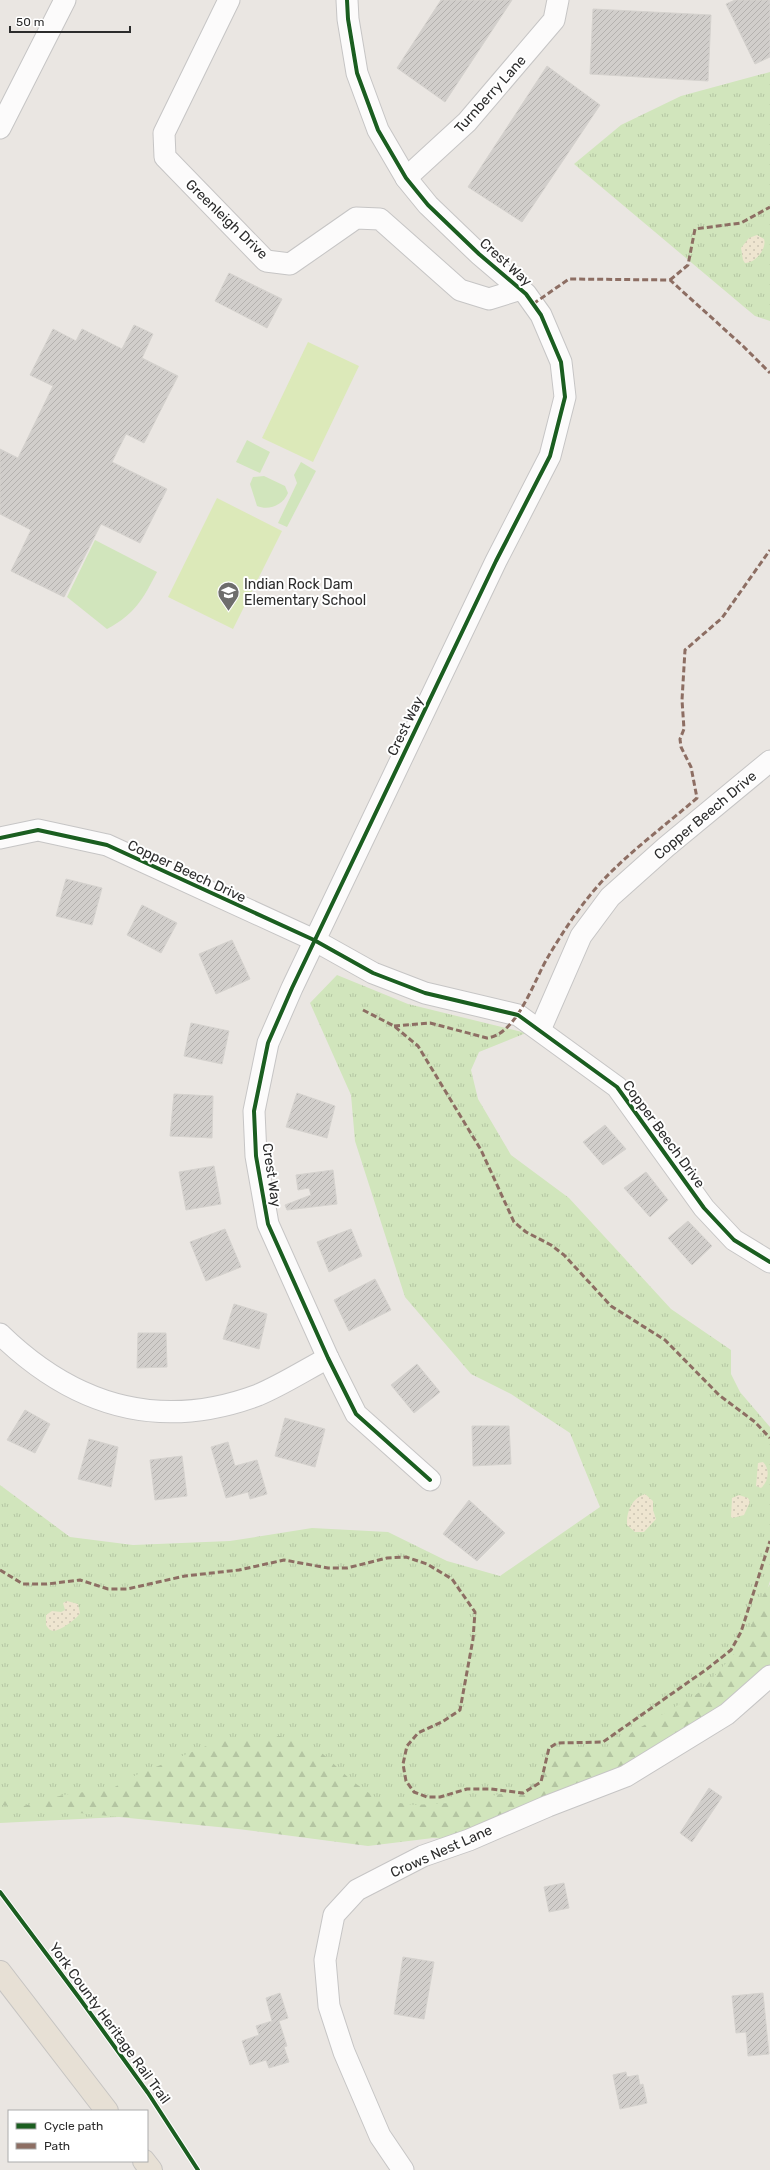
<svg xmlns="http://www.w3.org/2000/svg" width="770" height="2170" viewBox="0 0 770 2170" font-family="Rubik,sans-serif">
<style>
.grass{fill:url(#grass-tufts)}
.forest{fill:url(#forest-firs)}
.sand{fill:url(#sand-dots)}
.park{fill:#d1e5bc}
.pitch{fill:#dce9b9}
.building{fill:url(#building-hatch);stroke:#d5d2ce}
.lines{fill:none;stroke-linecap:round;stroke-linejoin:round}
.minor-casing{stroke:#c6c5c5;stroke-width:23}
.major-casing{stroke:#c6c4c2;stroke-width:24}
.minor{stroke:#fcfbfb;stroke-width:21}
.major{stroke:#e7e0d5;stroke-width:22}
.quiet{stroke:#8d6e63;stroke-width:3;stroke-dasharray:6 3;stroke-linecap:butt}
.cycleway-casing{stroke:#fff;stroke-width:6}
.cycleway{stroke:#1b5e20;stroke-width:4}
.labels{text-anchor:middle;stroke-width:4;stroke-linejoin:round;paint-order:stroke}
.street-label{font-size:14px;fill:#2c2c2c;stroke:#fff}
.poi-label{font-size:14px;fill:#2c2c2c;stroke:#fff;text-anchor:start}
</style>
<defs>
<pattern id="grass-tufts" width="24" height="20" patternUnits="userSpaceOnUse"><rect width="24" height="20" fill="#d1e5bc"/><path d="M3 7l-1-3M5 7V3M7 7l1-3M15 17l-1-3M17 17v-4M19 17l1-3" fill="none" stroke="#b4c5a2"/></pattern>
<pattern id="forest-firs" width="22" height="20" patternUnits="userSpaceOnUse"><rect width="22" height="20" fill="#d1e5bc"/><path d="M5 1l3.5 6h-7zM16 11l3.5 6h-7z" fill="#b4c5a2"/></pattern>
<pattern id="sand-dots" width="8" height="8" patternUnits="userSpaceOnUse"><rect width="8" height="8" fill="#eee5d0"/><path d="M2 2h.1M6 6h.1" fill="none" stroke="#ccc5b3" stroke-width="1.8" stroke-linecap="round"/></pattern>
<pattern id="building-hatch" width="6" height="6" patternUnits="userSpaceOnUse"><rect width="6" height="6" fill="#d1cecb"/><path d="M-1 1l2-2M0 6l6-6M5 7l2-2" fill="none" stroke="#b4b1ae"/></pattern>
</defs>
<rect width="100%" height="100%" fill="#eae6e2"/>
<g class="grass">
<path d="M770,72V321L755,316L574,164L621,125L681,96Z"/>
<path d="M337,975L408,1004L526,1033L479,1052L471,1070L478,1099L511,1155L569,1198L671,1309L731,1350V1374L740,1392L770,1427V1581L748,1652L693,1710L608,1759L474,1807L159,1815L0,1823V1485L70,1537L133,1545L230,1541L312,1528L388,1532L447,1561L500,1576L600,1507L570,1433L511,1394L471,1374L405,1297L355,1141L351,1095L310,1003Z"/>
</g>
<path class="forest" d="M770,1584V1676L727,1714L548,1806L469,1840L433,1838L368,1846L238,1829L0,1805V1787L20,1807L63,1795L113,1788L134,1776L216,1742L280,1736L323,1754L352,1781L379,1800L414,1805L449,1803L483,1798L522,1789L537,1782L549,1759L567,1748L604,1749L700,1692L737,1651L750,1631L758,1604Z"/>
<g class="sand">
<path d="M757,235L764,239C767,248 756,263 745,263L743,260L741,248L749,238Z"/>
<path d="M763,1462C770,1469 769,1481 761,1488L756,1486L758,1463Z"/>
<path d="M645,1494L653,1501V1510L656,1519L644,1532H635L627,1525C626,1512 632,1498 645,1494Z"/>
<path d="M739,1495L748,1498L750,1502L744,1515L733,1518L731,1517L732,1498Z"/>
<path d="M67,1601L78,1604L80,1613C77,1619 60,1631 53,1631C49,1630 48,1628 46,1625V1615L52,1611L61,1612L65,1610L63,1603Z"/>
</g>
<g class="park">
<path d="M247,440L270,452L260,473L236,462Z"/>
<path d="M301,462L316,471L287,527L278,523L297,483L294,475Z"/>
<path d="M264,476L285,486L288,493C283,505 269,511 257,506L250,484L253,477Z"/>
<path d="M95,540L157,572C143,599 135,614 107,629L67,597Z"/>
</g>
<g class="pitch">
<path d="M308,342L359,366L313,462L262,438Z"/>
<path d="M217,498L282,531L233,629L168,597Z"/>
</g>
<g class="building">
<path d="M441,0H512L445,102L397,68Z"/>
<path d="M735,0H770V57L755,64L726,4Z"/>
<path d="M593,9L711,15L708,81L590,74Z"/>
<path d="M547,66L600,105L522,222L468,187Z"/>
<path d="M229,273L282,299L267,328L215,301Z"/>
<path d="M134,325L153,334L142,358L178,376L144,443L126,434L112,462L167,489L140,543L101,524L64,597L11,571L31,530L0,514V449L18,458L53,386L30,375L53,329L76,341L82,329L122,349Z"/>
<path d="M66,879L102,888L92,925L56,916Z"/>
<path d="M142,905L177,923L161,953L127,935Z"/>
<path d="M232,940L250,979L216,994L199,954Z"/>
<path d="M191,1023L229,1031L222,1064L184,1056Z"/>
<path d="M297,1093L335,1106L327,1138L286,1127Z"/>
<path d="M174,1094L213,1096L212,1138L170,1136Z"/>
<path d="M605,1125L626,1149L603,1165L583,1142Z"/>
<path d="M214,1166L221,1204L186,1210L179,1172Z"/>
<path d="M333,1170L337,1204L287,1210L285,1205L311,1195L309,1188L298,1190L296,1175Z"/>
<path d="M646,1172L668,1200L650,1217L624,1188Z"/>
<path d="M688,1221L712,1246L692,1265L668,1238Z"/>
<path d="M225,1229L241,1267L206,1281L190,1242Z"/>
<path d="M351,1229L362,1256L329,1272L317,1242Z"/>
<path d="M375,1279L391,1310L349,1331L334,1300Z"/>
<path d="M234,1304L267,1314L259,1349L223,1339Z"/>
<path d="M138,1333H166L167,1367L137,1368Z"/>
<path d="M417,1364L440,1392L414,1413L391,1385Z"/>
<path d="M25,1410L50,1424L35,1453L7,1440Z"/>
<path d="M285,1418L325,1429L315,1467L275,1456Z"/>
<path d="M472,1426H509L511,1464L473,1466Z"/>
<path d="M89,1439L118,1447L111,1487L78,1479Z"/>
<path d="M228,1442L235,1466L257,1460L267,1494L250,1499L248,1492L226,1498L211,1447Z"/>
<path d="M182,1456L187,1496L155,1500L150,1460Z"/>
<path d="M469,1500L505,1533L477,1561L443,1534Z"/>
<path d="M709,1788L722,1797L692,1842L680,1833Z"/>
<path d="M564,1883L569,1908L549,1912L544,1887Z"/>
<path d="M403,1957L434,1962L424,2019L394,2014Z"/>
<path d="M280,1993L288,2018L279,2021L287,2046L284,2047L289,2062L269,2068L266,2060L250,2065L242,2041L259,2035L256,2026L272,2021L266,1998Z"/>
<path d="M763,1993L769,2054L748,2056L746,2032L736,2033L732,1996Z"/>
<path d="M626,2072L627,2077L638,2075L640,2085L643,2084L647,2103L620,2109L613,2075Z"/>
</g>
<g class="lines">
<defs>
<g id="minor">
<path d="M229,0L164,133L165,157L266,261L290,264L356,218L380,219L460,290L489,299L521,289"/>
<path d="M347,0L348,19L357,73L378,130L406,178L428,205L479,254L526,294L541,315L561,362L565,397L550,456L496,561L292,988L268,1043L254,1111L256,1156L268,1224L328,1358L356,1414L430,1480"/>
<path d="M0,128L65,0"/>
<path d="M406,178L467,122L554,20L558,0"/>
<path d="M0,838L38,830L107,845L314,940L373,973L425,993L518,1015L617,1087L704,1208L734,1240L770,1262"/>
<path d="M540,1030L581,936L610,897L666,847L770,761"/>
<path d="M0,1334C74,1406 159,1432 258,1395C282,1385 305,1370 328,1358"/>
<path d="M403,2170L380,2136L344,2052L329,2006L325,1960L334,1915L357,1890L423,1856L469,1840L548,1806L626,1776L727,1714L770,1676"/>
</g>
<g id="major">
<path d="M0,1972L107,2111"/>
<path d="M144,2161L151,2170"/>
</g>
</defs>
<use href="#minor" class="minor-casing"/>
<use href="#major" class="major-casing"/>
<use href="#minor" class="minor"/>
<use href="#major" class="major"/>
<g class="quiet">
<path d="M670,280L688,265L695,229L741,223L770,207"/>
<path d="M533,304L569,279L670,280L744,347L770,373"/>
<path d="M363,1010L394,1026L418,1046L481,1150L514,1222L526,1232L551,1245L564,1255L611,1306L665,1340L719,1395L755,1422L770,1438"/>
<path d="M394,1026L430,1023L487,1038C517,1035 534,980 548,957C565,928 586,897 609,874C636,847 668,823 697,798L691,767L681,747L680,739L684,729L682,700L685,650L722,618L770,550"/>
<path d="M0,1570L23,1584H47L80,1580L108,1589H127L185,1576L239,1570L284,1560L328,1568H347L387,1558L406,1557L427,1564L452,1579L475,1612L473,1639L460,1710L442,1722L418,1733L407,1746L403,1764L406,1781L414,1792L427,1797H440L467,1789H491L523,1793L541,1782L549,1748L557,1743L603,1742L707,1669L731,1650L741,1632L770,1541"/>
</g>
<defs>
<g id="cycleway">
<path d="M347,0L348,19L357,73L378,130L406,178L428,205L479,254L526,294L541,315L561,362L565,397L550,456L496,561L292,988L268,1043L254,1111L256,1156L268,1224L328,1358L356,1414L430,1480"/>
<path d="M0,838L38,830L107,845L314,940L373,973L425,993L518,1015L617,1087L704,1208L734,1240L770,1262"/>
<path d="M0,1892L80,1999L148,2093L198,2170"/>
</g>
</defs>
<use href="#cycleway" class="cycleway-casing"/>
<use href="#cycleway" class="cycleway"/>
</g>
<defs>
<symbol id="school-pin" viewBox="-11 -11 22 30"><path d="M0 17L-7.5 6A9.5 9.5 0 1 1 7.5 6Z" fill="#6e6d6c" stroke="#fff"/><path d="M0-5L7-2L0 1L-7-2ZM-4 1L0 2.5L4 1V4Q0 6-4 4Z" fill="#fff"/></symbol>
</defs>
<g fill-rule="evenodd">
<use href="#school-pin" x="216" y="580" width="25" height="34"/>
</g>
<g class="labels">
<g class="street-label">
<text transform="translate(490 94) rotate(-48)" y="5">Turnberry Lane</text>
<text transform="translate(227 219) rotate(44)" y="5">Greenleigh Drive</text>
<text transform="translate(506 262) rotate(42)" y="5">Crest Way</text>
<text transform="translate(405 726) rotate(-64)" y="5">Crest Way</text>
<text transform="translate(705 815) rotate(-40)" y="5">Copper Beech Drive</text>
<text transform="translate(187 871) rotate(25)" y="5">Copper Beech Drive</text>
<text transform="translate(664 1134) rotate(54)" y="5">Copper Beech Drive</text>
<text transform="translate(272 1175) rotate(82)" y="5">Crest Way</text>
<text transform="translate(441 1851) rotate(-24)" y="5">Crows Nest Lane</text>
<text transform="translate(110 2023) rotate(54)" y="5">York County Heritage Rail Trail</text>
</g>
<g class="poi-label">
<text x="244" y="589">Indian Rock Dam<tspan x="244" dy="16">Elementary School</tspan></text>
</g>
</g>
<rect x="8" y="2110" width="140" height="52" fill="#ffffff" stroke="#ababab"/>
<rect x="16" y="2123" width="20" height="6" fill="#1b5e20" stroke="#ababab"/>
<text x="44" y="2130" font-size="12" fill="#2c2c2c">Cycle path</text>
<rect x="16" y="2143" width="20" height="6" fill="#8d6e63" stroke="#ababab"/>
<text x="44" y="2150" font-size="12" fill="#2c2c2c">Path</text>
<path d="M10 26v6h120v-6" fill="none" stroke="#2c2c2c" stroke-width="2"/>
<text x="16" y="26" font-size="12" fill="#2c2c2c" stroke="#ffffff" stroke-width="3" paint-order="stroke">50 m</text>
</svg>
